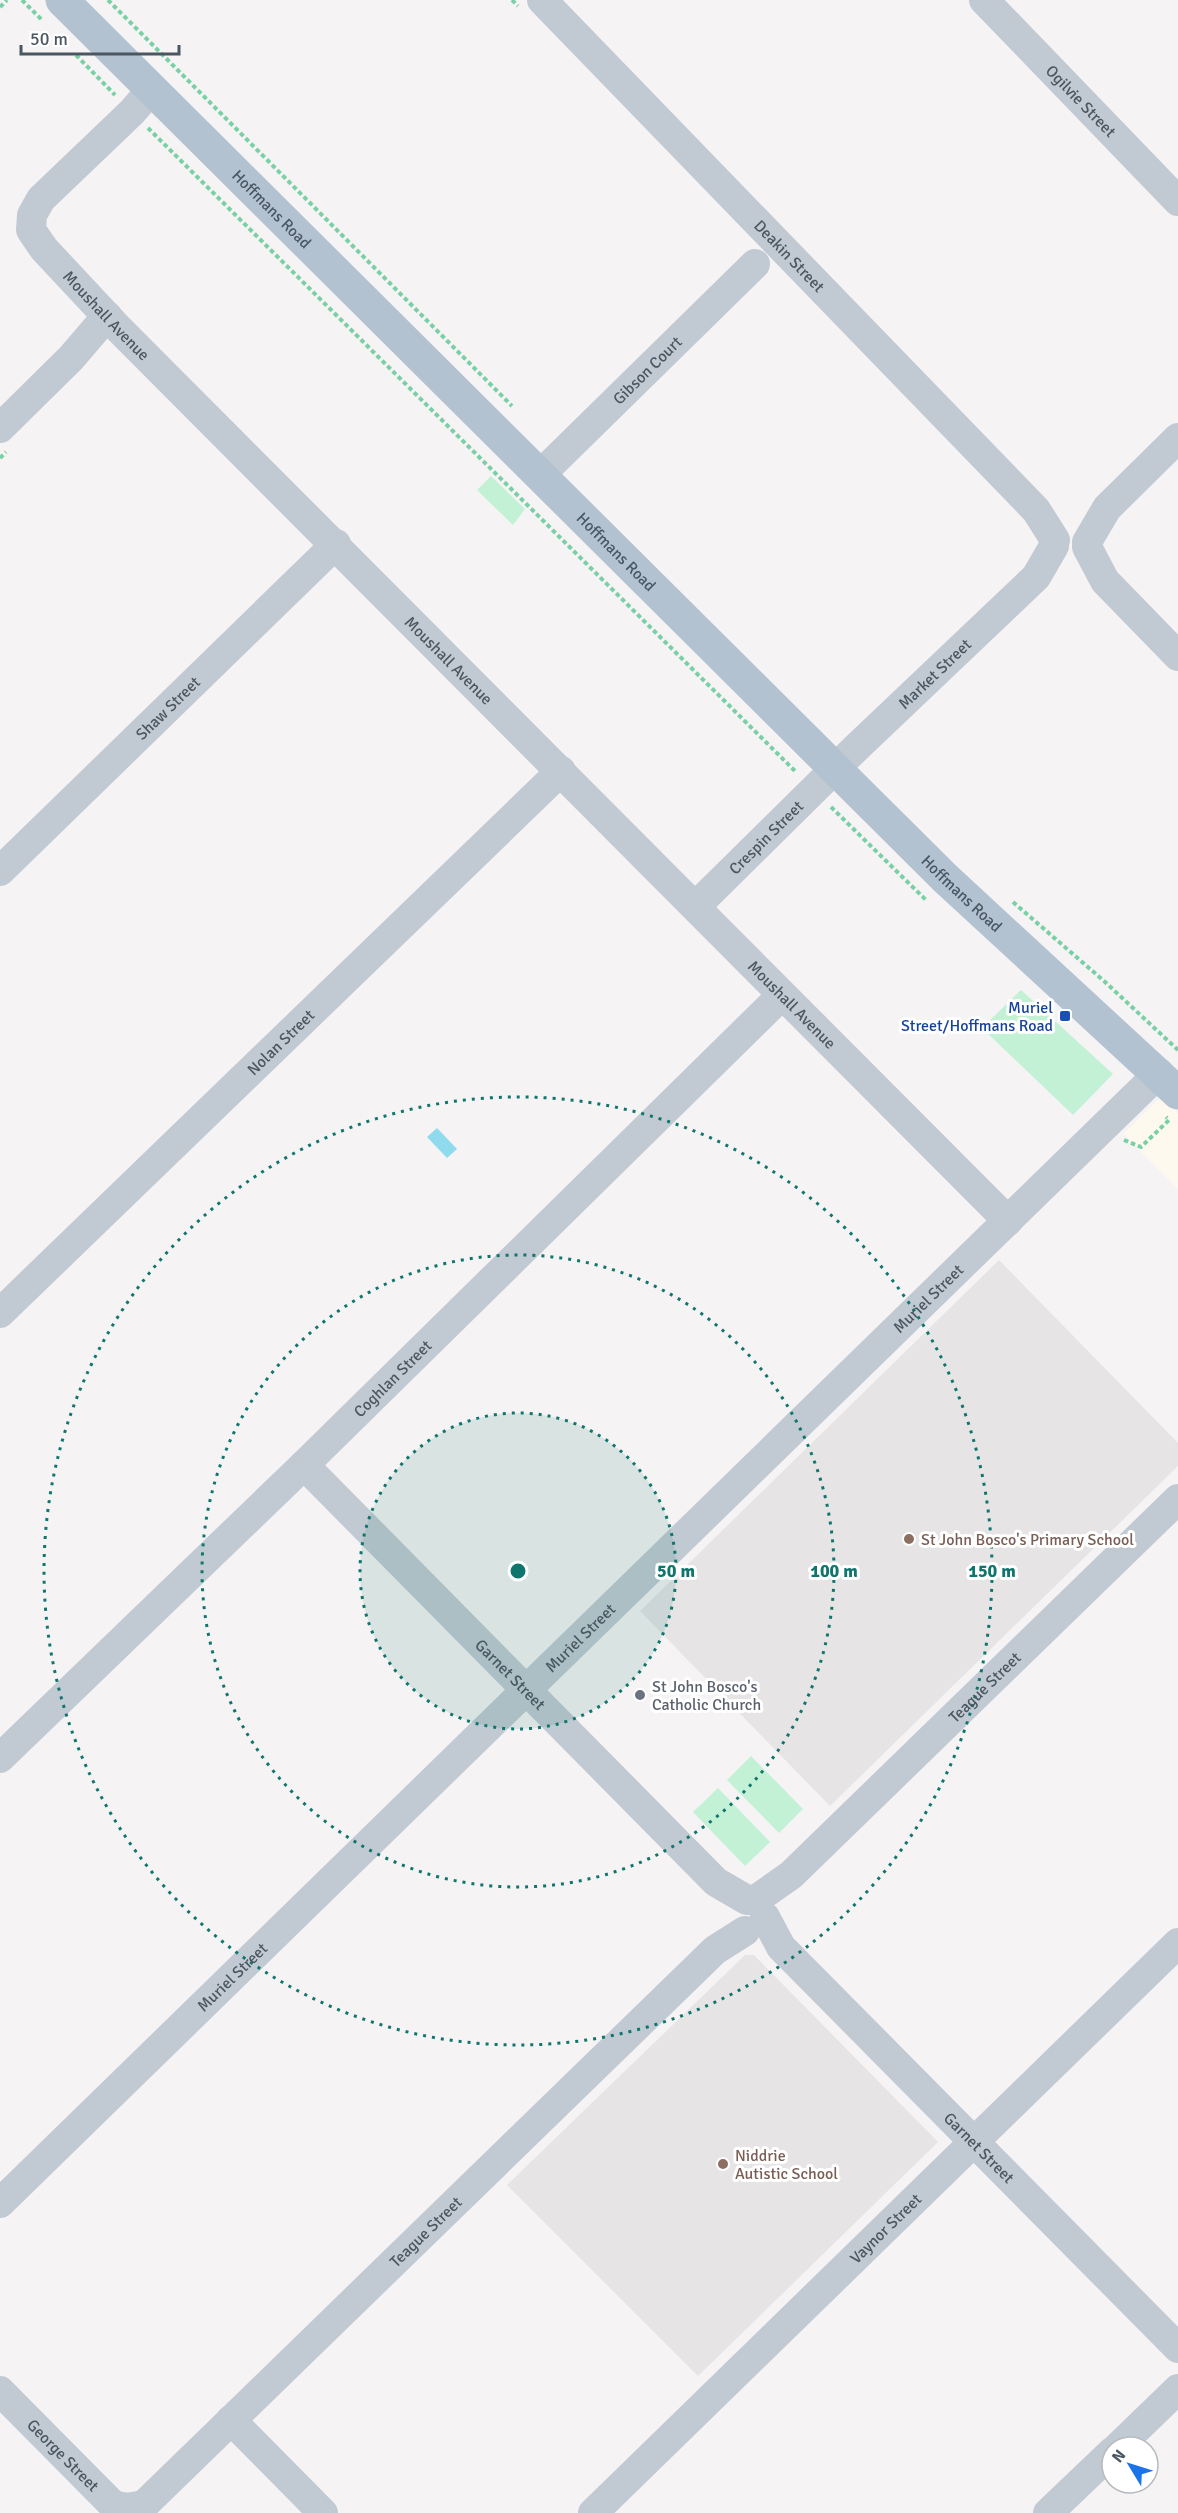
<svg xmlns="http://www.w3.org/2000/svg" width="1178" height="2513" viewBox="0 0 1178 2513" font-family="Signika,sans-serif">
<style>
.commercial{fill:#fdf9ef}
.education{fill:#e6e4e5}
.green{fill:#c3f1d5}
.water{fill:#90daee}
.lines{fill:none;stroke-linecap:round;stroke-linejoin:round}
.path{stroke:#7ad0a6;stroke-width:4;stroke-dasharray:4.5 3;stroke-linecap:butt}
.minor{stroke:#c1cad2;stroke-width:30}
.major{stroke:#b3c2d1;stroke-width:33}
.ring{fill:none;stroke:#0f766e;stroke-width:3;stroke-dasharray:3 6}
.transit-dot{fill:#1a4fb4;stroke:#fff;stroke-width:2}
.education-dot{fill:#8d6e63;stroke:#fff;stroke-width:2}
.worship-dot{fill:#6b7280;stroke:#fff;stroke-width:2}
.labels{text-anchor:middle;stroke-width:6;stroke-linejoin:round;paint-order:stroke}
.street-label{font-size:16px;fill:#4a5661;stroke:#fff}
.transit-label{font-size:16px;fill:#164399;stroke:#fff;text-anchor:end}
.education-label{font-size:16px;fill:#785e54;stroke:#fff;text-anchor:start}
.worship-label{font-size:16px;fill:#5b616d;stroke:#fff;text-anchor:start}
.centre{fill:#0f766e;stroke:#fff;stroke-width:3}
.ring-label{font-size:18px;text-anchor:middle;font-weight:bold;fill:#0f766e;stroke:#fff;stroke-width:6;stroke-linejoin:round;paint-order:stroke}
</style>
<rect width="100%" height="100%" fill="#f5f3f3"/>
<path class="commercial" d="M1162,1096L1178,1113V1189L1123,1134Z"/>
<g class="education">
<path d="M999,1260L1178,1443V1466L830,1806L640,1611Z"/>
<path d="M745,1955H754L938,2142L698,2376L507,2185Z"/>
</g>
<g class="green">
<path d="M491,476L525,509L513,525L477,490Z"/>
<path d="M1021,990L1113,1074L1073,1115L982,1028Z"/>
<path d="M751,1756L803,1809L779,1833L727,1780Z"/>
<path d="M718,1788L770,1842L745,1866L693,1812Z"/>
</g>
<path class="water" d="M437,1128L457,1149L447,1158L427,1137Z"/>
<g class="lines">
<g class="path">
<path d="M22,0L42,20"/>
<path d="M108,0L512,406"/>
<path d="M512,0L518,6"/>
<path d="M0,7L7,0"/>
<path d="M76,55L115,95"/>
<path d="M148,128L796,772"/>
<path d="M0,458L6,452"/>
<path d="M831,807L926,900"/>
<path d="M1013,902L1104,981L1178,1050"/>
<path d="M1124,1140L1141,1147L1169,1120L1166,1117"/>
</g>
<g class="minor">
<path id="s1" d="M542,0L1036,510L1055,540"/>
<path id="s2" d="M984,0L1178,201"/>
<path id="s3" d="M152,89L132,112L41,199L32,215L31,230L44,249L116,326L1008,1221"/>
<path d="M0,428L71,358L107,316"/>
<path id="s4" d="M540,475L755,264"/>
<path d="M1087,542L1107,508L1178,438"/>
<path d="M1087,547L1105,581L1178,656"/>
<path id="s5" d="M0,871L336,544"/>
<path id="s6" d="M696,906L855,749L1036,577L1054,546"/>
<path id="s7" d="M0,1313L561,771"/>
<path id="s8" d="M304,1465L716,1882L747,1900"/>
<path id="s9" d="M0,1758L304,1465L782,995"/>
<path id="s10" d="M754,1901L791,1875L1178,1499"/>
<path id="s11" d="M765,1917L781,1947L1178,2348"/>
<path id="s12" d="M0,2203L1159,1073"/>
<path id="s13" d="M0,2391L112,2504C124,2509 132,2508 145,2504L715,1950L745,1931"/>
<path d="M231,2420L323,2513"/>
<path d="M1118,2447L1178,2389"/>
<path id="s14" d="M593,2513L1178,1943"/>
<path d="M1048,2513L1112,2452"/>
</g>
<path class="major" id="s15" d="M62,0L945,878L1178,1093"/>
</g>
<circle cx="518" cy="1571" r="158" fill="#0f766e" fill-opacity=".12"/>
<g class="ring">
<circle cx="518" cy="1571" r="158"/>
<circle cx="518" cy="1571" r="316"/>
<circle cx="518" cy="1571" r="474"/>
</g>
<rect class="transit-dot" x="1059" y="1010" width="12" height="12" rx="3"/>
<g class="education-dot">
<circle cx="909" cy="1539" r="6"/>
<circle cx="723" cy="2164" r="6"/>
</g>
<circle class="worship-dot" cx="640" cy="1695" r="6"/>
<g class="labels">
<g class="street-label">
<text dy="6" stroke="none"><textPath href="#s2" startOffset="140">Ogilvie Street</textPath></text>
<text dy="6" stroke="none"><textPath href="#s15" startOffset="296">Hoffmans Road</textPath></text>
<text dy="6" stroke="none"><textPath href="#s1" startOffset="356">Deakin Street</textPath></text>
<text dy="6" stroke="none"><textPath href="#s3" startOffset="304">Moushall Avenue</textPath></text>
<text dy="6" stroke="none"><textPath href="#s4" startOffset="150">Gibson Court</textPath></text>
<text dy="6" stroke="none"><textPath href="#s15" startOffset="782">Hoffmans Road</textPath></text>
<text dy="6" stroke="none"><textPath href="#s3" startOffset="790">Moushall Avenue</textPath></text>
<text dy="6" stroke="none"><textPath href="#s6" startOffset="333">Market Street</textPath></text>
<text dy="6" stroke="none"><textPath href="#s5" startOffset="234">Shaw Street</textPath></text>
<text dy="6" stroke="none"><textPath href="#s6" startOffset="98">Crespin Street</textPath></text>
<text dy="6" stroke="none"><textPath href="#s15" startOffset="1268">Hoffmans Road</textPath></text>
<text dy="6" stroke="none"><textPath href="#s3" startOffset="1276">Moushall Avenue</textPath></text>
<text dy="6" stroke="none"><textPath href="#s7" startOffset="390">Nolan Street</textPath></text>
<text dy="6" stroke="none"><textPath href="#s12" startOffset="1296">Muriel Street</textPath></text>
<text dy="6" stroke="none"><textPath href="#s9" startOffset="546">Coghlan Street</textPath></text>
<text dy="6" stroke="none"><textPath href="#s12" startOffset="810">Muriel Street</textPath></text>
<text dy="6" stroke="none"><textPath href="#s8" startOffset="294">Garnet Street</textPath></text>
<text dy="6" stroke="none"><textPath href="#s10" startOffset="315">Teague Street</textPath></text>
<text dy="6" stroke="none"><textPath href="#s12" startOffset="324">Muriel Street</textPath></text>
<text dy="6" stroke="none"><textPath href="#s11" startOffset="316">Garnet Street</textPath></text>
<text dy="6" stroke="none"><textPath href="#s14" startOffset="408">Vaynor Street</textPath></text>
<text dy="6" stroke="none"><textPath href="#s13" startOffset="584">Teague Street</textPath></text>
<text dy="6" stroke="none"><textPath href="#s13" startOffset="90">George Street</textPath></text>
</g>
<g class="transit-label">
<text x="1053" y="1013">Muriel<tspan x="1053" dy="18">Street/Hoffmans Road</tspan></text>
</g>
<g class="education-label">
<text x="921" y="1545">St John Bosco's Primary School</text>
<text x="735" y="2161">Niddrie<tspan x="735" dy="18">Autistic School</tspan></text>
</g>
<g class="worship-label">
<text x="652" y="1692">St John Bosco's<tspan x="652" dy="18">Catholic Church</tspan></text>
</g>
</g>
<circle cx="518" cy="1571" r="9" class="centre"/>
<g class="ring-label">
<text x="676" y="1577">50 m</text>
<text x="834" y="1577">100 m</text>
<text x="992" y="1577">150 m</text>
</g>
<g transform="translate(1130 2465) rotate(308)"><circle r="28" fill="#ffffff" stroke="#b7bbc0" stroke-width="1.5"/>
<path d="M0-4.5L10 22L0 15L-10 22Z" fill="#1a73e8"/>
<text y="-9" font-size="16" font-weight="bold" text-anchor="middle" fill="#4a5661">N</text>
</g>
<path d="M21 45v9h158v-9" fill="none" stroke="#4a5661" stroke-width="3"/>
<text x="30" y="45" font-size="18" fill="#4a5661" stroke="#ffffff" stroke-width="4.5" paint-order="stroke">50 m</text>
</svg>
